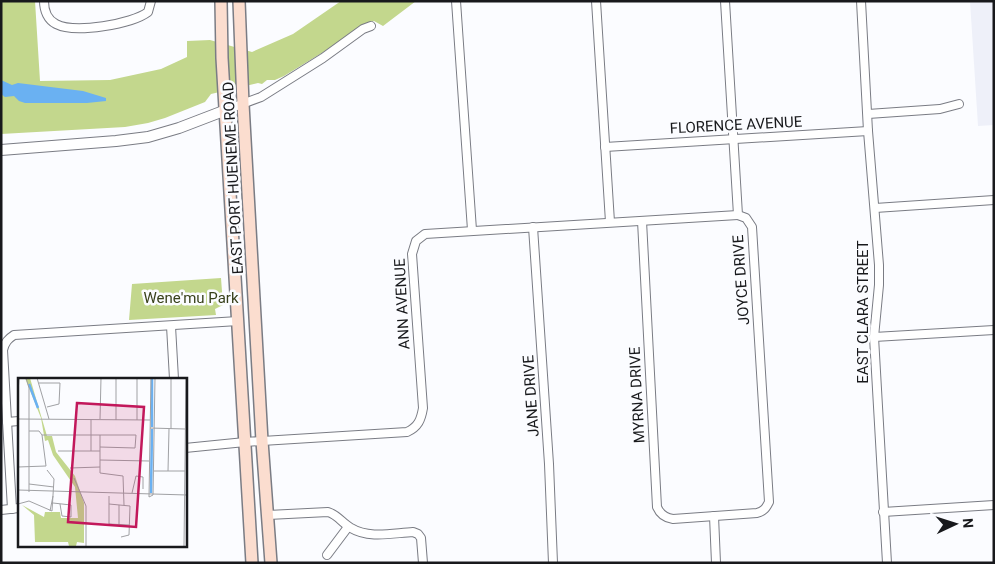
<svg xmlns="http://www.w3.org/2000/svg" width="995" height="564" viewBox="0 0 995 564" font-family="Roboto,sans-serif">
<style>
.built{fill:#eef0f9}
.green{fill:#c3d78d}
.water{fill:#6ab1f2}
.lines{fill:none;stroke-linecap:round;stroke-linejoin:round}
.minor-casing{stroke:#7a7c84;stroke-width:10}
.tertiary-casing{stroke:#7a7c84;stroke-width:12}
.secondary-casing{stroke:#7a7c84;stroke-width:14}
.minor{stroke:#fff;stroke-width:8}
.tertiary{stroke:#fff;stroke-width:10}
.secondary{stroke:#fbddcf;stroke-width:11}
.labels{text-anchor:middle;stroke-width:5;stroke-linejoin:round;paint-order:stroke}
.street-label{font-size:15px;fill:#18191c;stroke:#fbfcff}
.park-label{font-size:15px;fill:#38411b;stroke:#fbfcff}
.inset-river{fill:none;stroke:#6ab1f2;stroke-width:2.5}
.inset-road{fill:none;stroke:#a0a1a4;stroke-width:1}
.view{fill:#c2185b;fill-opacity:0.15;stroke:#c2185b;stroke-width:2.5}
.inset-edge{fill:none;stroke:#18191c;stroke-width:2.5}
</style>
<rect width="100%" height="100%" fill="#fbfcff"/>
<path class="built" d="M970,1H994V125L978,126Z"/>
<g class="green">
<path d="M1,1H35L40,81L110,80L161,69L187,57V41L210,40L252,52L293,34L341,1H416L383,26L374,21L362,25L325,51L284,76L275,80H267L262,84L258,83L211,94L205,102L165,118L148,123L125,127L1,134Z"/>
<path d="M221,278L223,305L215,309L216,315L129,320L132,284Z"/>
</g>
<path class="water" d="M1,80L12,85L18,83L83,91L106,98V101L87,103H25L19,101L14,96L5,97L1,94Z"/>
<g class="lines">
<defs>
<g id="minor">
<path d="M44,1C44,11 48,20 56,24C75,34 132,24 148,12L151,1"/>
<path d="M456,1L472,230"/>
<path d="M596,1L610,222"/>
<path d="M861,1L868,131L879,265V285L874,337L887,563"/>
<path d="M226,110L261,97L323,58L363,29L371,26"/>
<path d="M868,114L940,109L959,104"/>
<path d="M605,147L868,131"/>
<path d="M875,208L994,200"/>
<path d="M642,221L657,507C660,514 665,518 673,519L757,513C764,511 766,508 769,502L752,227L746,218L738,215L725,1"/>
<path d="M533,227L549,464L553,563"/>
<path d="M171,326L174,379"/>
<path d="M874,337L994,330"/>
<path d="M7,422L19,421"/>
<path d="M185,448L245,442L407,432C418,427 421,420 423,408L412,254L416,241L425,234L738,215"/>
<path d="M12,509L3,350C5,342 8,339 14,335L238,321"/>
<path d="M1,510L19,508"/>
<path d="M883,512L994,505"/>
<path d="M268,515L328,512C338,515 342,523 351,528C369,539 393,533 413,532L418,534L421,538L423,563"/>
<path d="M714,516L716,563"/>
<path d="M327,555L348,527"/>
</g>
<path id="tertiary" d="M1,150L116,141L148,137L179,128L226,110"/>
<g id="secondary">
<path d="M221,1L222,58L252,563"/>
<path d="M239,1L243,104L262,441L271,563"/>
</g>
</defs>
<use href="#minor" class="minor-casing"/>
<use href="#tertiary" class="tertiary-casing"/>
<use href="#secondary" class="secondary-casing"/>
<use href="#minor" class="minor"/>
<use href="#tertiary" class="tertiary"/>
<use href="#secondary" class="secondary"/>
</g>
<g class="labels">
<g class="street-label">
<text transform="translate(736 125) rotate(-3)" y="5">FLORENCE AVENUE</text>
<text transform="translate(233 178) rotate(-93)" y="5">EAST PORT HUENEME ROAD</text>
<text transform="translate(741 280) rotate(-94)" y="5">JOYCE DRIVE</text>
<text transform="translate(402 304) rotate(-93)" y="5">ANN AVENUE</text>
<text transform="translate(863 312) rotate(-90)" y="5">EAST CLARA STREET</text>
<text transform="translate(637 395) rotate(-93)" y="5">MYRNA DRIVE</text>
<text transform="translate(531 396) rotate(-94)" y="5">JANE DRIVE</text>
</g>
<g class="park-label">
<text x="191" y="303">Wene'mu Park</text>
</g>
</g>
<g transform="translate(18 378)">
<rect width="169" height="169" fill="#fbfcff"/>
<path d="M7,0H12L29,58H34L38,74L57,98L66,125V165L59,164L58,168H51L50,164H17L16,137L4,127L26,139L27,134H42L43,140H60L57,109L35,77L30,62L27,63L23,40Z" fill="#c3d78d"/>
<path class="inset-river" d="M11,6L20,30M134,49V0M133,115L134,51"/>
<path class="inset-road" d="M8,0L11,10V114M19,0L31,41M133,0L131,119L135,117L137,0M21,5H42L41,26L29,29M0,15L1,0M0,41L132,42M82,41L83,0M98,42V0M119,42V0M132,50L167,51M153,51V0M11,53H21L24,57H118L117,70L82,69M82,57V95L105,98L106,127M40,73H82M73,73V42M82,82L131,83M0,89L28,88L24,57M52,90L82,89M136,93H167M150,93L151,51M56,100L68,128V168M11,106L36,109M0,112L169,117M114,115L118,98L125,99V111M91,118V146L111,147M35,125L53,127V139L44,138L42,126M0,126L11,123L34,133L36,101L29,92M91,126L112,128L111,157L103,159M32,133L35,118M101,147V127M166,168L168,0"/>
<path class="view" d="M59,25L126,29L118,149L50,144Z"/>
<rect width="169" height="169" class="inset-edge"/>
</g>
<rect width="995" height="564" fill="none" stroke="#18191c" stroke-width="5"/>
<g transform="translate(955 524) rotate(86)" stroke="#fbfcff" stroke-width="4" paint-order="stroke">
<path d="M0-4L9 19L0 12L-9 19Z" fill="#18191c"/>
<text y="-8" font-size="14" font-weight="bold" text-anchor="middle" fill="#18191c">N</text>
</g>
</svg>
